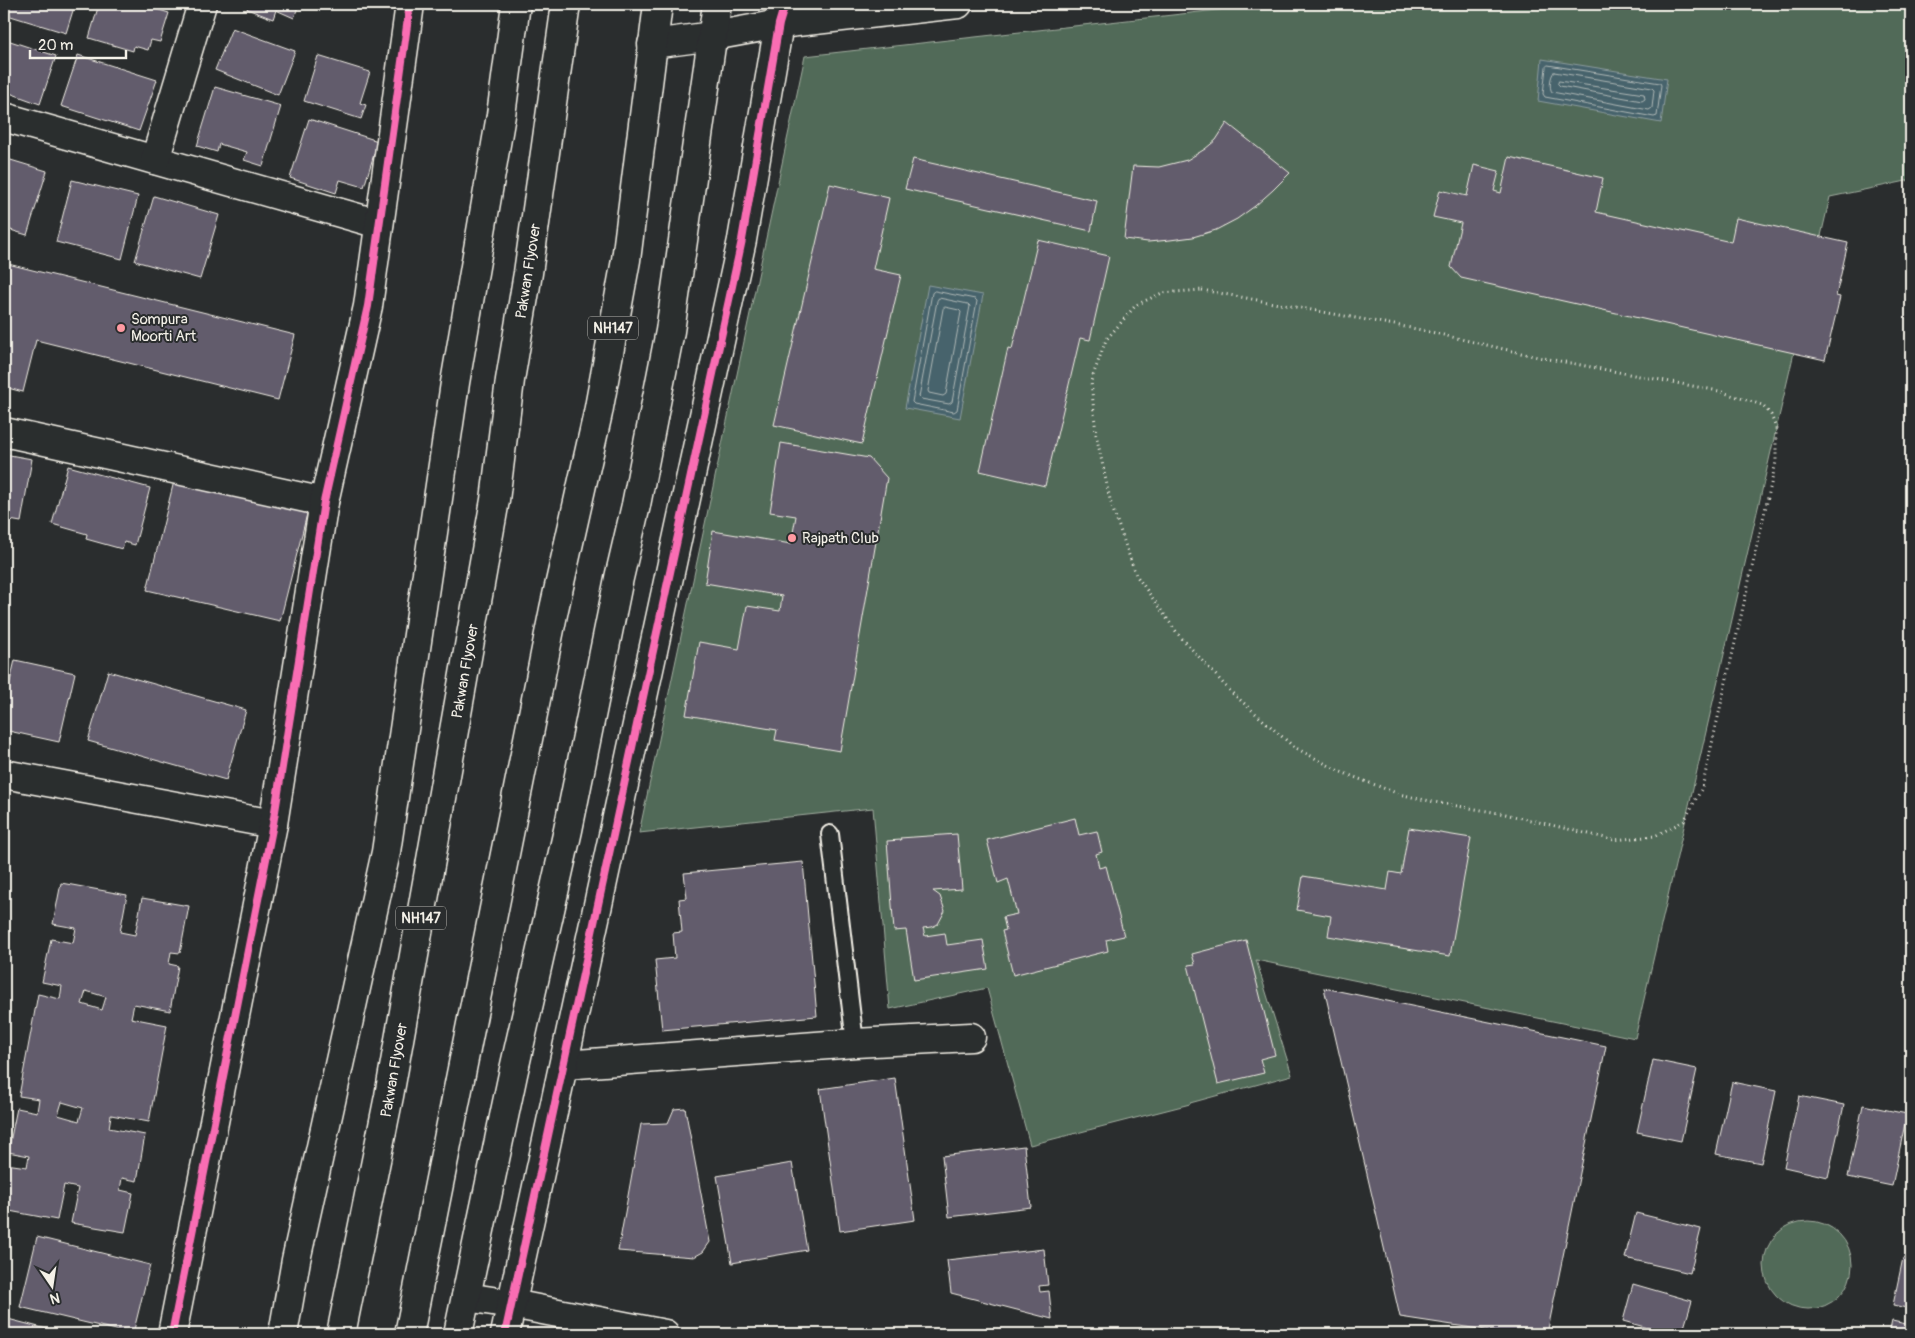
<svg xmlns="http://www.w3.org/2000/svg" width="1915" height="1338" viewBox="0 0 1915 1338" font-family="Pangolin,sans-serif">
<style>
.green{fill:#516a58;stroke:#a2aea0}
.water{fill:#47636c;stroke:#8c9c9e}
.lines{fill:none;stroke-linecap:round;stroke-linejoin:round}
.shore{stroke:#afb8b6;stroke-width:1}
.building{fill:#625b6c;stroke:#f4f1e8;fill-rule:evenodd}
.service-casing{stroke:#f4f1e8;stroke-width:20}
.minor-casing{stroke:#f4f1e8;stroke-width:31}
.tertiary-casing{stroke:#f4f1e8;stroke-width:31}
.secondary-casing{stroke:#f4f1e8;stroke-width:31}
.primary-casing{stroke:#f4f1e8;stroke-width:31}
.trunk-casing{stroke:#f4f1e8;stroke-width:31}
.path{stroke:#f4f1e8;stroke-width:3;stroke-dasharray:1 4;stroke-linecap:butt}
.service{stroke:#2a2d2e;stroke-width:16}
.minor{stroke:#2a2d2e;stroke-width:28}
.tertiary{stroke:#2a2d2e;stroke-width:28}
.secondary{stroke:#2a2d2e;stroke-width:28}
.primary{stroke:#2a2d2e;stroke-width:28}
.trunk{stroke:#2a2d2e;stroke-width:28}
.cycleway-casing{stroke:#2a2d2e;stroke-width:11}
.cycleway{stroke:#f96db3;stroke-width:8}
.poi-dot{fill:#ff9aa2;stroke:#2a2d2e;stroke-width:2}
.labels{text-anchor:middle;stroke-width:4;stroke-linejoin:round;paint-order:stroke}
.shield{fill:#2a2d2e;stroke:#b7b6b0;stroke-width:1}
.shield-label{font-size:14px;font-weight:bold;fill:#f4f1e8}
.street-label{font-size:15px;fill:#f4f1e8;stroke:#2a2d2e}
.poi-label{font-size:15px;fill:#f4f1e8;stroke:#2a2d2e;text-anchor:start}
</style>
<rect width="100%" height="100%" fill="#2a2d2e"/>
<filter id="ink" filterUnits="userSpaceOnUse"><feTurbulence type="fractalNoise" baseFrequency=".02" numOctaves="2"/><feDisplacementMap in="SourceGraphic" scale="10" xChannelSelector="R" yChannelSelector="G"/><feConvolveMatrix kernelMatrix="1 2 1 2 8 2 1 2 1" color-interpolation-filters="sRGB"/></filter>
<g filter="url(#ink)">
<g class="green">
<path d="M1271,4H1911V180L1830,197L1635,1038L1256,960L1292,1075L1190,1103V1104L1030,1145L987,988L890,1009L873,808L639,833L805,56Z"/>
<circle cx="1808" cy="1265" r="44"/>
</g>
<g class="water">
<path d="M1542,59L1667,79L1661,123L1538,101Z"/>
<path d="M928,285L983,295L960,418L905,408Z"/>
</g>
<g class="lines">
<g class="shore">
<path d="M1548,65L1660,83L1661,85L1657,116L1654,117L1545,97L1543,94L1546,67Z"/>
<path d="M1554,72L1652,88L1654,90L1652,108L1649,110L1552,92C1549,88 1550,76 1554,72Z"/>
<path d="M1559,81L1644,94L1645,99L1642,101L1560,86L1558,84Z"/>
<path d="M935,291L975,299L977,301L957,410L954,412L914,404L912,402L932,293Z"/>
<path d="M939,298L968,304L970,306L952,402L949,404L921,399L919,397L937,301Z"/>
<path d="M945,307L959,310L961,312L946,394L943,396L929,393L928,391L943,309Z"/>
</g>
</g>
<g class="building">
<path d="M4,4H75L66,33L4,14Z"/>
<path d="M99,4H140L169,13L160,42L151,40L148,50L134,46L133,51L89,38Z"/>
<path d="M249,4H299L294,18L276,10L273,19L247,9Z"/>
<path d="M232,28L295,51L278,95L215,70Z"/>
<path d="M4,39L56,56L40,104L4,91Z"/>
<path d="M78,55L157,80L139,131L61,106Z"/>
<path d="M318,56L370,72L360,103L366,105L361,119L304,101Z"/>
<path d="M215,87L281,106L263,166L244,160L247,152L219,144L217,152L197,146Z"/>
<path d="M309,119L378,141L364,187L340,180L336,193L290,178Z"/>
<path d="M1227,123L1290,173L1273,190L1255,206L1237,219L1216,230L1193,237L1170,240L1148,242L1124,239L1133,166L1159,167L1187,160L1205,149L1216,140Z"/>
<path d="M1509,157L1603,178L1596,212L1731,242L1736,218L1848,243L1836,296L1840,297L1825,360L1461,278L1451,267L1461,223L1433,217L1440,190L1467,196L1474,165L1499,171L1494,191L1501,193Z"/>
<path d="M4,158L47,171L27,235L4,228Z"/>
<path d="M913,159L1097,201L1091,231L905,189Z"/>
<path d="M72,180L138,196L122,259L56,242Z"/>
<path d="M830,184L889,198L873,269L901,275L862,444L774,425Z"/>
<path d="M154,196L219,215L200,279L135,261Z"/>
<path d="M1038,240L1109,256L1090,340L1080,338L1045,486L980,471L1008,348L1012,349Z"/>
<path d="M4,263L295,335L278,400L36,340L23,392L4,387Z"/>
<path d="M781,443L869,458L887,478L840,751L775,740L777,730L686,715L699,642L739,649L747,606L780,611L782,596L705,583L713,531L791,544L796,516L770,512Z"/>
<path d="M4,454L32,459L21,522L4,519Z"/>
<path d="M68,466L150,488L135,545L124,542L122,549L86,539L87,534L52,524Z"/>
<path d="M175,477L308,510L280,621L147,590Z"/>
<path d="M15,660L75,673L59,742L4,730V708Z"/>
<path d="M108,671L246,710L226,780L88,741Z"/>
<path d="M1075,818L1079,835L1097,831L1102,852L1096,854L1099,868L1106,866L1124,936L1106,940L1108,951L1013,975L1002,931L1006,930L1003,917L1017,914L1008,879L998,883L987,840Z"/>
<path d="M1409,828L1471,838L1450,956L1328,936L1331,916L1297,910L1303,876L1387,890L1390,872L1401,874Z"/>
<path d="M957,834L962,889L933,891L940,896L945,911L938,924L932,927L923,928L925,936L945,933L947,945L983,940L988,969L914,980L906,930L894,931L887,841L901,840L900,838Z"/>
<path d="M803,862L817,1016L662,1030L655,960L675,958L673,933L682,932L679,899L687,898L684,873Z"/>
<path d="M61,883L127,895L120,932L135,935L142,898L189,906L180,953L171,952L169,964L178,966L170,1011L134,1004L131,1018L167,1025L149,1122L111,1115L109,1128L145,1135L137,1181L122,1178L120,1190L133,1193L125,1232L71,1223L78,1188L64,1185L57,1220L4,1210V1176L6,1164L27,1167L29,1156L8,1152L17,1108L37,1112L39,1099L19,1096L38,994L60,999L62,986L42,982L51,939L73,943L76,928L53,924ZM86,991L106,997L102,1010L82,1004ZM62,1102L83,1108L79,1121L58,1115Z"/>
<path d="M1246,940L1275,1055L1260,1059L1264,1073L1218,1084L1188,965L1195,964L1192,954Z"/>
<path d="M1324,988L1606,1046L1547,1334H1512L1400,1317Z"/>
<path d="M1653,1060L1697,1069L1681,1141L1637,1132Z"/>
<path d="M895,1078L915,1220L840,1231L820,1089Z"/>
<path d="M1732,1082L1776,1091L1761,1163L1716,1154Z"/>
<path d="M1799,1096L1844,1105L1828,1177L1784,1167Z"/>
<path d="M1863,1105L1907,1114L1892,1186L1848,1177Z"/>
<path d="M685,1108L710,1242L703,1252L694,1257L618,1251L641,1124L668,1123L674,1109Z"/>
<path d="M1024,1146L1031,1207L949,1217L942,1156Z"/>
<path d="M792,1163L807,1250L732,1263L717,1176Z"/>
<path d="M1636,1213L1701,1229L1690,1273L1625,1258Z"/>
<path d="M1911,1213V1235L1907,1234Z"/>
<path d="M37,1237L150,1265L133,1334L20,1307Z"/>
<path d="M1044,1249L1048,1285L1039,1286L1040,1292L1049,1291L1052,1319L951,1293L947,1260Z"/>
<path d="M1903,1258L1911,1260V1309L1893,1305Z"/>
<path d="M1633,1284L1692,1301L1682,1334H1670L1623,1321Z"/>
<path d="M4,1318L66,1334H4Z"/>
<path d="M1892,1321L1911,1325V1334H1889Z"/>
</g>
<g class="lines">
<defs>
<path id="service" d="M830,834L855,1043"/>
<g id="minor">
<path d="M4,117L379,224"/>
<path d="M155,160L202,4"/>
<path d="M4,432L324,502"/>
<path d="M4,774L273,824"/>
<path d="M564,1065L855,1043L971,1037"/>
<path d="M466,1297L512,1304L665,1334"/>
</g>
<g id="tertiary">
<path d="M172,1334L273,824L324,502L368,306L410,4"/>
<path d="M505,1334L742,240L779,24L785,4"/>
</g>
<path id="secondary" d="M652,44L713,36L779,24L958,4"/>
<g id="primary">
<path d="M283,1334L296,1260L386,852L455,383L501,115L516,4"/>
<path d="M458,1334L513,1074L568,830L619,578L636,505L670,331L717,4"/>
</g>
<g id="trunk">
<path d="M341,1334L389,1096L495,500L510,380L528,273L566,4"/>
<path d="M409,1334L554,609L598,413L626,260L658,4"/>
</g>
</defs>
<use href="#service" class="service-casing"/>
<use href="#minor" class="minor-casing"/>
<use href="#tertiary" class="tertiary-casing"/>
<use href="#secondary" class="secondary-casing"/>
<use href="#primary" class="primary-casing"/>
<use href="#trunk" class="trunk-casing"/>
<path class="path" d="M1202,290L1422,330L1538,357L1719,391L1762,405L1771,415L1776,428V462L1702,788L1684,821L1655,836L1614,840L1505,814L1434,802L1399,794L1341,772L1294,747L1231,692L1178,634L1136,575L1111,504L1096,434L1091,381L1106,340L1136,305L1162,293Z"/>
<use href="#service" class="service"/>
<use href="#minor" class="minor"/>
<use href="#tertiary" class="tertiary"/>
<use href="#secondary" class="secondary"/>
<use href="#primary" class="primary"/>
<use href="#trunk" class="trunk"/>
<defs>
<g id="cycleway">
<path d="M172,1334L273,824L324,502L368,306L410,4"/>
<path d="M505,1334L742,240L779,24L785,4"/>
</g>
</defs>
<use href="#cycleway" class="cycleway-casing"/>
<use href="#cycleway" class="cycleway"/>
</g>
</g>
<g class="poi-dot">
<circle cx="121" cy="328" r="5"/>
<circle cx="792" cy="538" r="5"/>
</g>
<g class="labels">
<g class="shield">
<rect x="588" y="316.5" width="50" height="23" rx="4"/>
<rect x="396" y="906.5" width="50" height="23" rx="4"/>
</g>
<g class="shield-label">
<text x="613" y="333">NH147</text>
<text x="421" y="923">NH147</text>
</g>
<g class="street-label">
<text transform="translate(528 271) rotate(-81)" y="5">Pakwan Flyover</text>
<text transform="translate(465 671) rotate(-80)" y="5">Pakwan Flyover</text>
<text transform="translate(394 1070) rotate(-80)" y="5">Pakwan Flyover</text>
</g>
<g class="poi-label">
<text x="131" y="324">Sompura<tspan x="131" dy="17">Moorti Art</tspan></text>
<text x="802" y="543">Rajpath Club</text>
</g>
</g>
<rect width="1915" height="1338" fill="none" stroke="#2a2d2e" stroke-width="20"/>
<rect x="10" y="10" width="1895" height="1318" fill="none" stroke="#f4f1e8" stroke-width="2" filter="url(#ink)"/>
<g transform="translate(52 1286) rotate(167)" stroke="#2a2d2e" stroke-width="4" paint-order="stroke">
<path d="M0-4L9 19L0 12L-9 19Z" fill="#f4f1e8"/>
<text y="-8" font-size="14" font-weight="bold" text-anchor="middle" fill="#f4f1e8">N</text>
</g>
<path d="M30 50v8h96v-8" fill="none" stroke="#f4f1e8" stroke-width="2.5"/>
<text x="38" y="50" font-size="15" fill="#f4f1e8" stroke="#2a2d2e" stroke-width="4" paint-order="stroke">20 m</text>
</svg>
